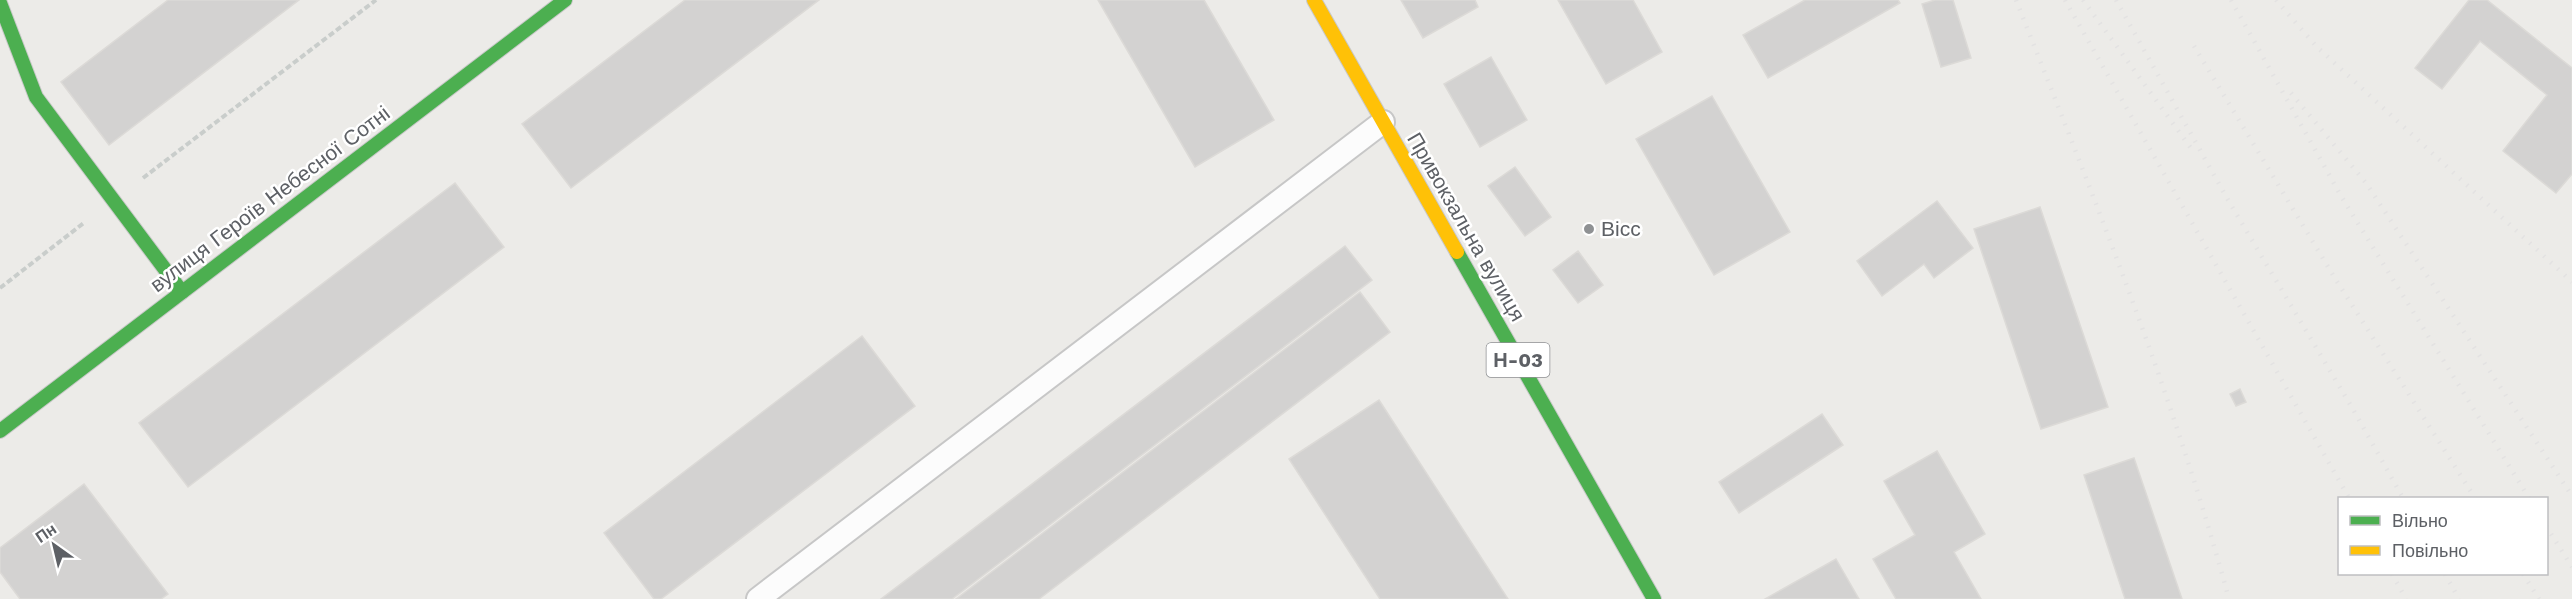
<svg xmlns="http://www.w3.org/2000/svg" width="2572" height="599" viewBox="0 0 2572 599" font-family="'Work Sans',sans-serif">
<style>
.building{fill:#d3d2d1;stroke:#dcdad7;stroke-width:1.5}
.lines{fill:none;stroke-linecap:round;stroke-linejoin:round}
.lane-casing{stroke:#c7c7c7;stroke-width:26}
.fast-casing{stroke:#c9c9c9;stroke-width:16}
.slow-casing{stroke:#c9c9c9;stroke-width:16}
.path{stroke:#c9cdcb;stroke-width:4;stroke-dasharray:6 3;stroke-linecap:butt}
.lane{stroke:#fcfcfc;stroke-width:22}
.fast{stroke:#4caf50;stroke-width:14}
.slow{stroke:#ffc107;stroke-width:14}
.rail{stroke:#e3e2e2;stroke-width:4.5;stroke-dasharray:1.5 8;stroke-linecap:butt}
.poi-dot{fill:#8f9193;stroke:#fff;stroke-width:2}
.labels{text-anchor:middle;stroke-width:5;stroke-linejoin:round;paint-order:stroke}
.shield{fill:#fff;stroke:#8e9093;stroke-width:1.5}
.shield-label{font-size:20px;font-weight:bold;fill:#5d6065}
.street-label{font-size:21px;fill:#5d6065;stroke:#fff}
.poi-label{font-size:21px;fill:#5d6065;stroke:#fff;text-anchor:start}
</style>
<rect width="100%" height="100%" fill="#ecebe8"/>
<g class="building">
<path d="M168,0H299L109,145L61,82Z"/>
<path d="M685,0H819L571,188L522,124Z"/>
<path d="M1098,0H1204L1274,120L1195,167Z"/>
<path d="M1401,0H1475L1478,7L1423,38Z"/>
<path d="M1558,0H1633L1662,52L1606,84Z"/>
<path d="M1805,0H1898L1900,3L1768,78L1743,35Z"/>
<path d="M1935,0H1953L1971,58L1941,67L1922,4Z"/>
<path d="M2469,0H2487L2572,68V174L2556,193L2503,151L2547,95L2480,41L2442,89L2415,68Z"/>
<path d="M1491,57L1527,120L1480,147L1444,84Z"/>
<path d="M1712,96L1790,232L1714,275L1636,139Z"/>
<path d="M1515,167L1551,217L1525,236L1488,186Z"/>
<path d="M455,183L504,247L188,487L139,423Z"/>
<path d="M1937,201L1973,248L1934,278L1924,264L1882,296L1857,261Z"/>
<path d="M2040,207L2108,407L2041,429L1974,229Z"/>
<path d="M1345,246L1372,280L952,599H881Z"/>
<path d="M1578,251L1603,285L1578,303L1553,270Z"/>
<path d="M1360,292L1390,332L1039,599H956Z"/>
<path d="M862,336L915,406L661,599H654L604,533Z"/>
<path d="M2240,389L2246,402L2236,406L2230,394Z"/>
<path d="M1379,400L1508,599H1380L1289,459Z"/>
<path d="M1822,414L1843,445L1739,513L1719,482Z"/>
<path d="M1937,451L1985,534L1954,552L1981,599H1896L1873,559L1915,535L1884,481Z"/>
<path d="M2134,458L2182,599H2125L2084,475Z"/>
<path d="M84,484L168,594L161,599H20L0,572V548Z"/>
<path d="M1836,559L1859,599H1765Z"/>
</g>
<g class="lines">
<defs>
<path id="lane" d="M758,599L1383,122"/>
<g id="fast">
<path d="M0,3L36,97L182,292"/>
<path d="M1457,252L1654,599"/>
<path d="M0,431L565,0"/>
</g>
<path id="slow" d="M1314,0L1457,252"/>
</defs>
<use href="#lane" class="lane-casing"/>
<use href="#fast" class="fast-casing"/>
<use href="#slow" class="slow-casing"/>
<g class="path">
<path d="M143,178L376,0"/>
<path d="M0,288L85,222"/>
</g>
<use href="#lane" class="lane"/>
<use href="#fast" class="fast"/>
<use href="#slow" class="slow"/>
<g class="rail">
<path d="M2016,0C2094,197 2173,394 2229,599"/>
<path d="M2065,0L2349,498"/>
<path d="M2083,0L2193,151"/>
<path d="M2116,0L2228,200L2354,411L2403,498"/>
<path d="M2231,0L2341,196L2529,498"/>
<path d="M2276,0L2316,46L2572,282"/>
<path d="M2194,46L2336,280L2475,498"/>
<path d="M2291,93L2366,183L2572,496"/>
<path d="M2546,526L2572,567"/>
<path d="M2392,574L2406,599"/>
<path d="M2445,574L2459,599"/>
<path d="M2523,574L2539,599"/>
</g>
</g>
<circle class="poi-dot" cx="1589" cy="229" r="6"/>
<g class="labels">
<rect class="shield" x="1486.5" y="343" width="63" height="34" rx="4.5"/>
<g class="shield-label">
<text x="1518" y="367">Н-03</text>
</g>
<g class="street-label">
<text transform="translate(270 199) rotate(-37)" y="7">вулиця Героїв Небесної Сотні</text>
<text transform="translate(1466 227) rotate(60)" y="7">Привокзальна вулиця</text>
</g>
<g class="poi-label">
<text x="1601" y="236">Вісс</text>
</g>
</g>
<rect x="2338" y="497" width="210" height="78" fill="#ffffff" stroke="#bebfc1" stroke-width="1.5"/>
<rect x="2350" y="516" width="30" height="9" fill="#4caf50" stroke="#bebfc1" stroke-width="1.5"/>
<text x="2392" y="527" font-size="18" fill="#5d6065">Вільно</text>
<rect x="2350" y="546" width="30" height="9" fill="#ffc107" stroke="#bebfc1" stroke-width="1.5"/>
<text x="2392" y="557" font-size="18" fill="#5d6065">Повільно</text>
<g transform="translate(54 545) rotate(326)" stroke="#ffffff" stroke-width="4.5" paint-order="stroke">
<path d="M0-4.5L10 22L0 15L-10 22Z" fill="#5d6065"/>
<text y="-9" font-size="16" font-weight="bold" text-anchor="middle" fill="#5d6065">Пн</text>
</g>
</svg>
